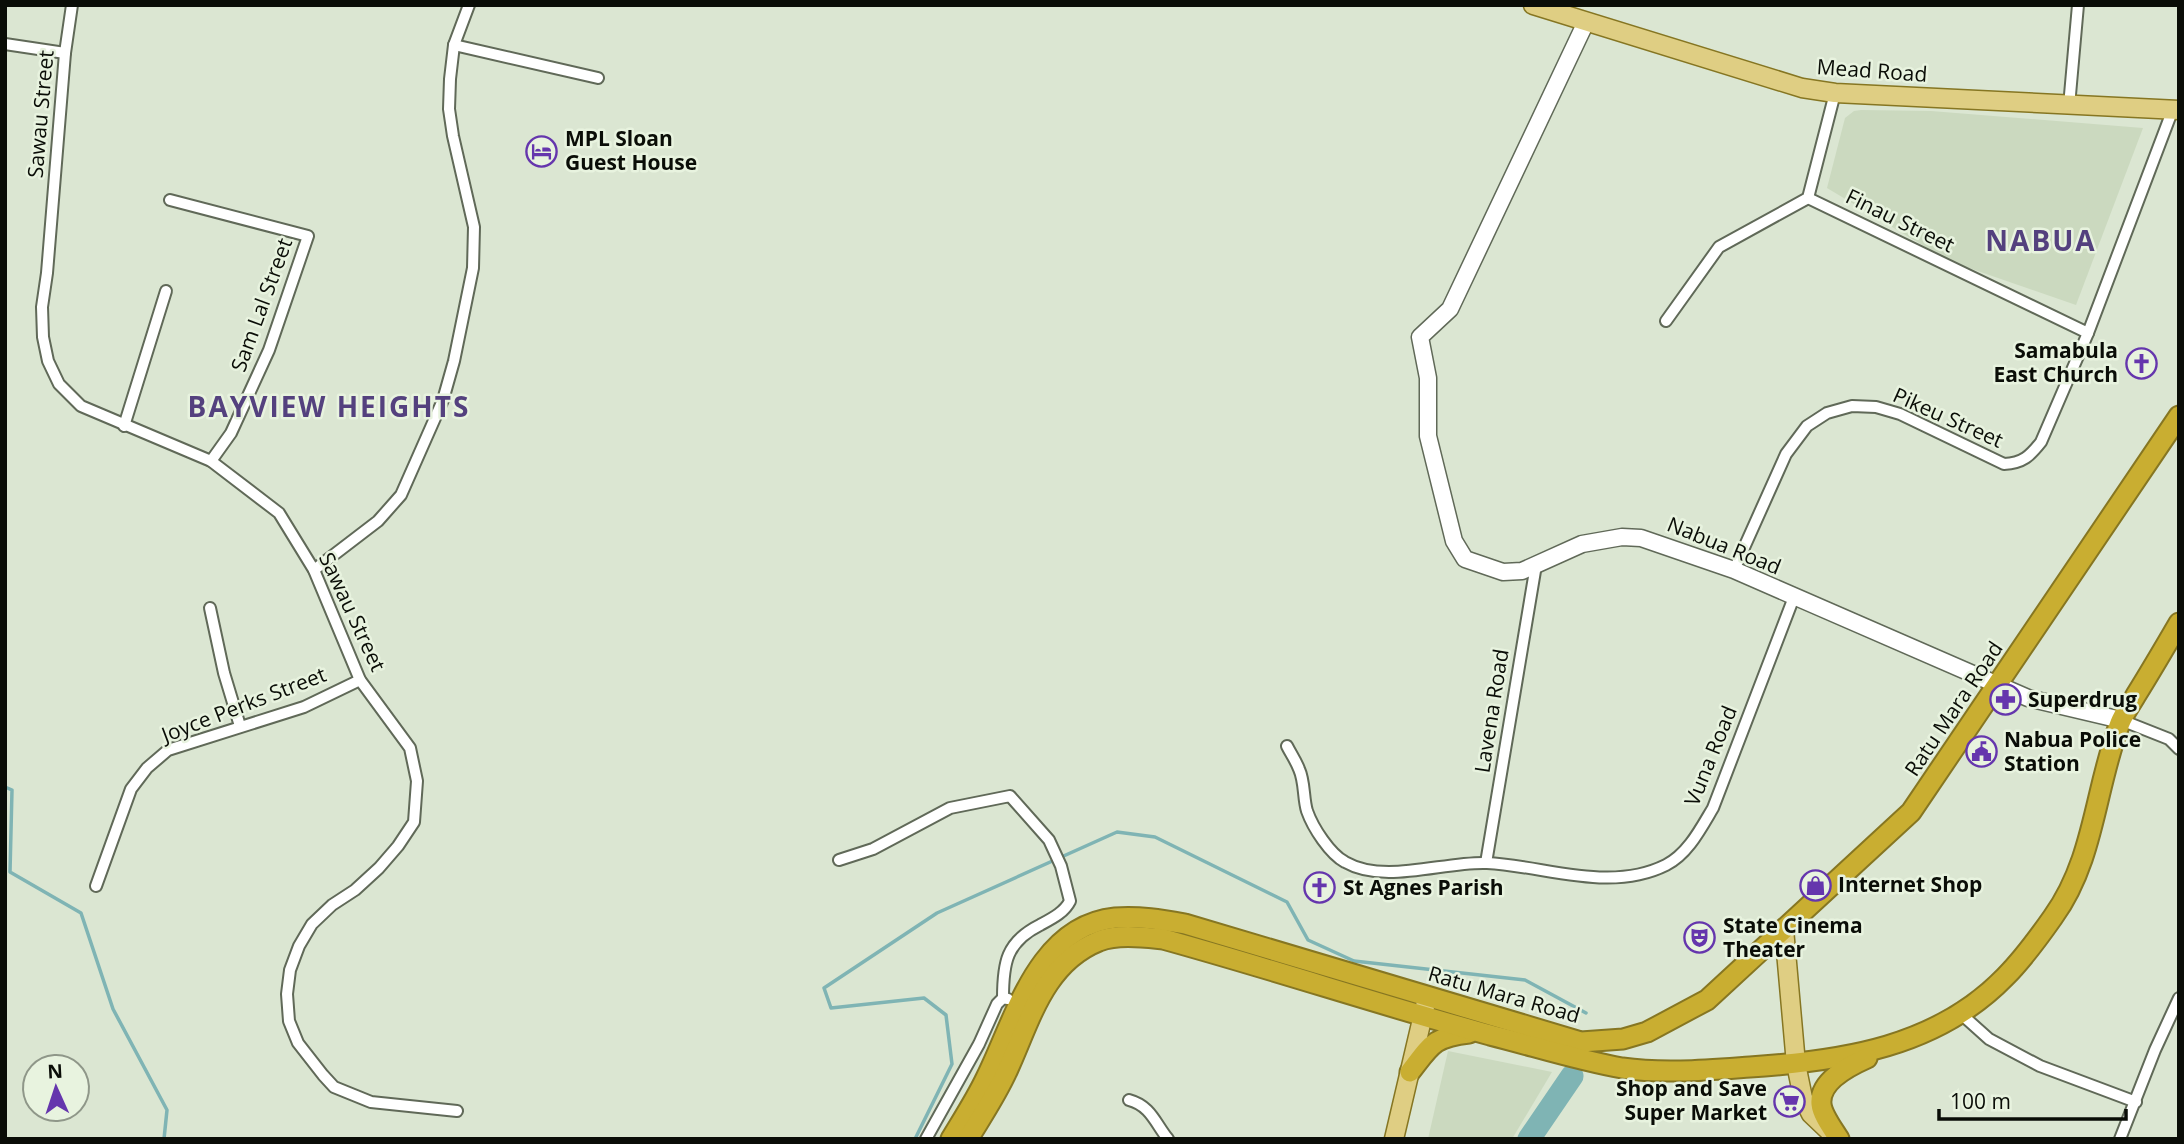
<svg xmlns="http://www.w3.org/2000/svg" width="2184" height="1144" viewBox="0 0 2184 1144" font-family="'Open Sans',sans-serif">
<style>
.built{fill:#cbd9bf}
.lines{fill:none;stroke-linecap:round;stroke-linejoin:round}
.stream{stroke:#7fb4b4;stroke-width:3.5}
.river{stroke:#7fb4b4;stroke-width:23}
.street-casing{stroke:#606958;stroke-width:14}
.secondary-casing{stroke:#606958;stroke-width:19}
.primary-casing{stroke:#867622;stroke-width:21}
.highway-casing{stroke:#867622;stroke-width:23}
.street{stroke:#fff;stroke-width:10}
.secondary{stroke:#fff;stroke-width:16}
.primary{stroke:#dfce83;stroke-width:18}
.highway{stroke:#c9ae31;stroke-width:19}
.labels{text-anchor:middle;stroke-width:5;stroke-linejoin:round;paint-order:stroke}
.street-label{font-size:21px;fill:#0a0d07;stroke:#e8f3df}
.poi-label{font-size:21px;font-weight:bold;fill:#0a0d07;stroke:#e8f3df;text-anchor:start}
.district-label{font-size:28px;font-weight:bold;letter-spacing:2px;fill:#54417e;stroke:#e8f3df}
</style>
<rect width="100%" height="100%" fill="#dbe6d2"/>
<g class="built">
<path d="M1861,110L1931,111L2143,128L2076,305L1949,261L1827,188L1845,118L1854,111Z"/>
<path d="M1448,1051L1552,1072L1512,1139H1428Z"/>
</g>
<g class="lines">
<g class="stream">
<path d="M5,787L12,790L10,872L81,913L113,1009L167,1110L164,1139"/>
<path d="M915,1139L952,1064L946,1015L924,998L831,1008L824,988L937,913L1117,832L1155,837L1287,902L1308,940L1354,961L1525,980L1586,1013"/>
</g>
<path class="river" d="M1529,1139L1572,1076"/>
<defs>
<g id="street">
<path d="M72,5L65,53L47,273L42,307L43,337L48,361L59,384L81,406L211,461L279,513L314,570L360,680L410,748L417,781L414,822L398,846L379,868L355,890L332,905L312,924L299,946L290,970L287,994L289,1021L298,1043L323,1075L334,1087L371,1102L457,1111"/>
<path d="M5,44L65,53"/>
<path d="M454,45L598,78"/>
<path d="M2069,106L2078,5"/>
<path d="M1808,198L2088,333"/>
<path d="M170,200L308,236L269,350L231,433L211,461"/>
<path d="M1666,321L1719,247L1808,198L1835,93"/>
<path d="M124,426L166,291"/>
<path d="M314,570L378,521L401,495L443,400L454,361L473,268L474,227L453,136L449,109L450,79L454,45L469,5"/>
<path d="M1734,570L1786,454L1807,426L1827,413L1852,406L1876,407L1900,414L2004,464C2023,463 2030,456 2041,442L2088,333L2173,109"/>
<path d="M210,608L224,673L240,726"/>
<path d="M2121,720L2169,739L2179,749"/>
<path d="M1287,746C1291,754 1296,761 1299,769C1305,782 1303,798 1307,811C1313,828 1330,854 1345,862C1385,885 1444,861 1487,863C1546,866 1610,893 1666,865C1688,854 1701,828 1713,808L1794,597"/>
<path d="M839,860L873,849L950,808L1010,796L1049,840L1061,866L1070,901C1064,913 1051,919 1040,925C1006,942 1003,963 1003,998"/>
<path d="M1486,863L1536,565"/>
<path d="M96,886L131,789L147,768L168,750L304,707L360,680"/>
<path d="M1960,1013L1989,1039L2040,1066L2136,1102"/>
<path d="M1129,1100C1151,1106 1155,1123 1168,1139"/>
<path d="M926,1139L979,1044L997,1004L1003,998L1008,999"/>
<path d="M2120,1139L2155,1050L2179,998"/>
</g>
<path id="secondary" d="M1586,22L1450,309L1420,337L1428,378V436L1454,541L1465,559L1503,572L1522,571L1582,544L1622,537L1641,538L1734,570L2028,698L2121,720"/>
<g id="primary">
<path d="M1533,5L1802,88L1835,93L2179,110"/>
<path d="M1784,929L1796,1064L1803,1098L1811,1114L1832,1134"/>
<path d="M1394,1139L1427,998"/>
</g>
<g id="highway">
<path d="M1410,1072C1431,1045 1433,1037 1469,1033"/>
<path d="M951,1139C963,1119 976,1099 986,1078C1015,1020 1037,926 1115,918C1139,916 1162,920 1185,924L1581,1042L1623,1039L1647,1032L1707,1000L1911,812L2179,416"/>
<path d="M968,1139C982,1116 997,1094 1008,1069C1030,1021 1044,963 1099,941C1118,934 1142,937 1163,939C1272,969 1381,1005 1490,1035C1534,1046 1577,1060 1622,1068C1664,1074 1708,1070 1750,1067C1843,1061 1937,1047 2005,977C2023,959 2039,937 2053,917C2095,859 2095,787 2120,723C2124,713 2131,704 2136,695C2151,671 2165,647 2179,623"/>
<path d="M1839,1139C1833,1129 1822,1115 1821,1104C1819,1081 1849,1066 1867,1058"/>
</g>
</defs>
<use href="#street" class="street-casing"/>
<use href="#secondary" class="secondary-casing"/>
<use href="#primary" class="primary-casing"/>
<use href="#highway" class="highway-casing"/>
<use href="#street" class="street"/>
<use href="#secondary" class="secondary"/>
<use href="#primary" class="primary"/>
<use href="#highway" class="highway"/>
</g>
<defs>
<symbol id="hotel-ring" viewBox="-11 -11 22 22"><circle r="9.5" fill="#e8f3df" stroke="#6536ad" stroke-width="1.5"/><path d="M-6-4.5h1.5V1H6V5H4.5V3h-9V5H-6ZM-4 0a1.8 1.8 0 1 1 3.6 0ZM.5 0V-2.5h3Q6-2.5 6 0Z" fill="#6536ad"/></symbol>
<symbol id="church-ring" viewBox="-11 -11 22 22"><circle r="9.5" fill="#e8f3df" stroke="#6536ad" stroke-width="1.5"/><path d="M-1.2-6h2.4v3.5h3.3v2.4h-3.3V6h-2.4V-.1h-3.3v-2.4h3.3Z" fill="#6536ad"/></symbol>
<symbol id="pharmacy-ring" viewBox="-11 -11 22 22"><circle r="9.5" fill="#e8f3df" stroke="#6536ad" stroke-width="1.5"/><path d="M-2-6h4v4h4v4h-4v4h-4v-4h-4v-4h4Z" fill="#6536ad"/></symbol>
<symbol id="civic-ring" viewBox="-11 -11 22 22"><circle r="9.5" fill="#e8f3df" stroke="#6536ad" stroke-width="1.5"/><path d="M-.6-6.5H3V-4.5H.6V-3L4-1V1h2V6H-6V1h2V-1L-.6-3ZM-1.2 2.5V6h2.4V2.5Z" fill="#6536ad"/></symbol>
<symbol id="shop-ring" viewBox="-11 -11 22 22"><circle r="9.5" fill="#e8f3df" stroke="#6536ad" stroke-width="1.5"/><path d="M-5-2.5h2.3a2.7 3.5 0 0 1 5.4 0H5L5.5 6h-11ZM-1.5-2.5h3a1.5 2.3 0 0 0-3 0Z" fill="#6536ad"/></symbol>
<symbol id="theatre-ring" viewBox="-11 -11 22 22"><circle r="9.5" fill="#e8f3df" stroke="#6536ad" stroke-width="1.5"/><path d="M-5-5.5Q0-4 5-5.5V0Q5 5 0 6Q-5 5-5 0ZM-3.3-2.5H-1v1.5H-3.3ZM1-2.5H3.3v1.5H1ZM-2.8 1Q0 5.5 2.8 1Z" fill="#6536ad"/></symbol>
<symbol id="supermarket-ring" viewBox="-11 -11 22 22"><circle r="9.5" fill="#e8f3df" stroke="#6536ad" stroke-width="1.5"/><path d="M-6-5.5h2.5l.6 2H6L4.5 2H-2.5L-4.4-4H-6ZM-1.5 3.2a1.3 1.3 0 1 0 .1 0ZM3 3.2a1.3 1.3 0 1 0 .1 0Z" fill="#6536ad"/></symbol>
</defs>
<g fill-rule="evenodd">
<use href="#hotel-ring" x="524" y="134" width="35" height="35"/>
<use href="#church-ring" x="2124" y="346" width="35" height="35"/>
<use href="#pharmacy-ring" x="1988" y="682" width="35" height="35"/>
<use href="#civic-ring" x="1964" y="734" width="35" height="35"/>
<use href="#shop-ring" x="1798" y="868" width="35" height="35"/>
<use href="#church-ring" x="1302" y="870" width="35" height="35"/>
<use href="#theatre-ring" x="1682" y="920" width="35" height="35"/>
<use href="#supermarket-ring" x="1772" y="1084" width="35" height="35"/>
</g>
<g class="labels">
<g class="street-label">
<text transform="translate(1872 71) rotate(4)" y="7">Mead Road</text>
<text transform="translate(41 114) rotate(-85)" y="7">Sawau Street</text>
<text transform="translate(1900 221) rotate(26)" y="7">Finau Street</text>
<text transform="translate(262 305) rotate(-70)" y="7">Sam Lal Street</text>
<text transform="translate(1948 418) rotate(24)" y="7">Pikeu Street</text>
<text transform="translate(1724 546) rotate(22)" y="7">Nabua Road</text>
<text transform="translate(352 612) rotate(65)" y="7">Sawau Street</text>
<text transform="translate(244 705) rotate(-21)" y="7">Joyce Perks Street</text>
<text transform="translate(1954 709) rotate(-56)" y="7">Ratu Mara Road</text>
<text transform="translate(1492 711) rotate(-81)" y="7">Lavena Road</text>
<text transform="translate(1711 756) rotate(-68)" y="7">Vuna Road</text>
<text transform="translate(1504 995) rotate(16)" y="7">Ratu Mara Road</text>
</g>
<g class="poi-label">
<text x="565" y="146">MPL Sloan<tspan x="565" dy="24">Guest House</tspan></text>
<text x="2118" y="358" text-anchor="end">Samabula<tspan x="2118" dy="24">East Church</tspan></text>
<text x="2028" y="707">Superdrug</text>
<text x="2004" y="747">Nabua Police<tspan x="2004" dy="24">Station</tspan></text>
<text x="1838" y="892">Internet Shop</text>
<text x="1343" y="895">St Agnes Parish</text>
<text x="1723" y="933">State Cinema<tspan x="1723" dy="24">Theater</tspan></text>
<text x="1767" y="1096" text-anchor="end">Shop and Save<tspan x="1767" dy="24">Super Market</tspan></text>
</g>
<g class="district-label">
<text x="2041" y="251">NABUA</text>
<text x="329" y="417">BAYVIEW HEIGHTS</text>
</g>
</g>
<rect width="2184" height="1144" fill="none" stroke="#0a0d07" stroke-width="14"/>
<g transform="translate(56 1088) rotate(357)"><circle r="33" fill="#e8f3df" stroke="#8f9789" stroke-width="2"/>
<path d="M0-5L12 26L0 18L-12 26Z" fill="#6536ad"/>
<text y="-10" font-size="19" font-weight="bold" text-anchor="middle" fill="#0a0d07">N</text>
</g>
<path d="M1939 1109v10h187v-10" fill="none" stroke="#0a0d07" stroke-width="3.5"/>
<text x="1950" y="1109" font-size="21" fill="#0a0d07" stroke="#e8f3df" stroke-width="5" paint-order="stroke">100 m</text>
</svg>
